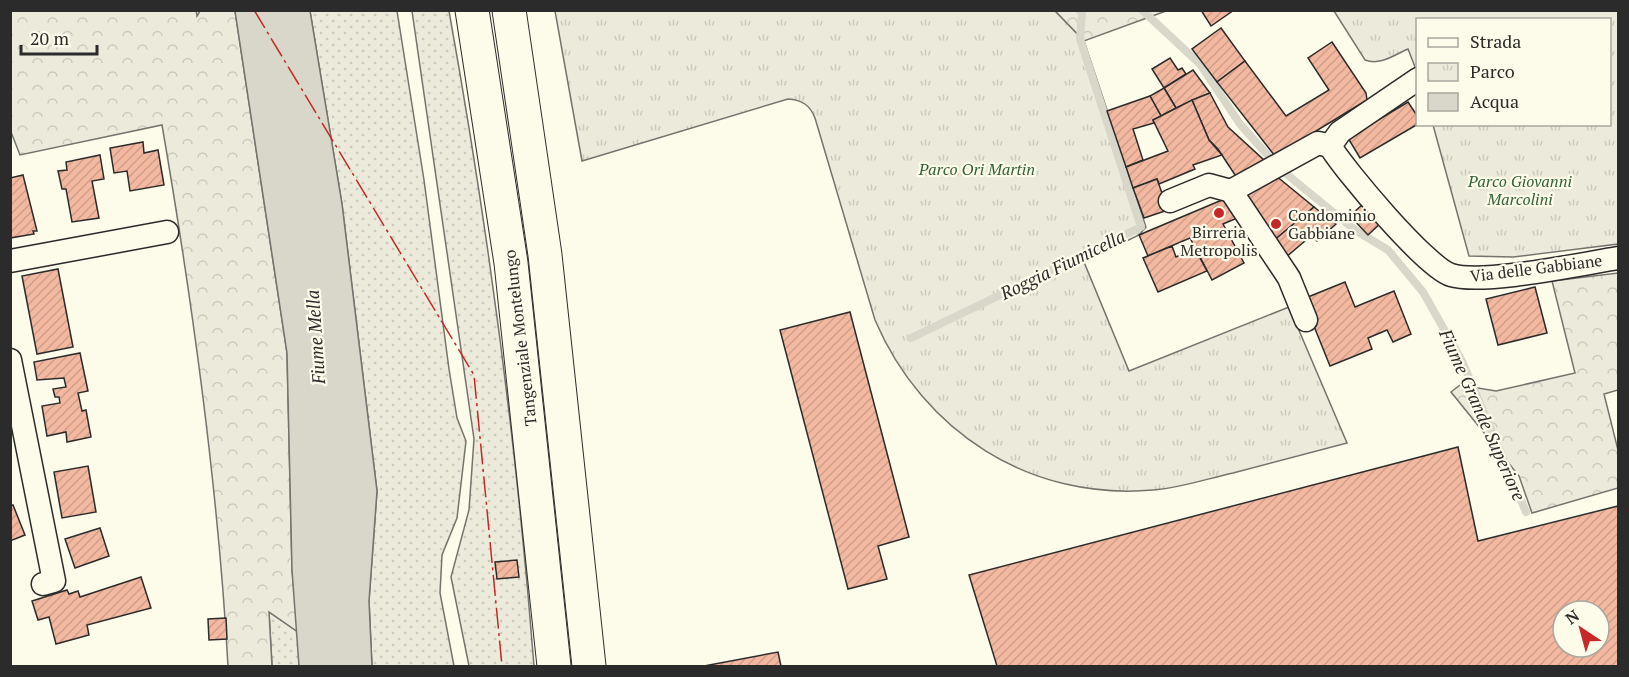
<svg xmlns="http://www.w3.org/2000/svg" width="1629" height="677" viewBox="0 0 1629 677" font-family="'PT Serif',serif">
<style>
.grass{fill:url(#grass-dots);stroke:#74746e;stroke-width:1.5}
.forest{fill:url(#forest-crowns);stroke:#74746e;stroke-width:1.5}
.park{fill:url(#park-tufts);stroke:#74746e;stroke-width:1.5}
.water{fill:#d8d7c9;stroke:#74746e;stroke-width:1.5}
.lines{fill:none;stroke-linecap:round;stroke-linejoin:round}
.stream{stroke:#d8d7c9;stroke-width:8}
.building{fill:url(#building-hatch);stroke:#2b2b2b;stroke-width:1.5;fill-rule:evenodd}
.minor-casing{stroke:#2b2b2b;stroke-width:25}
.trunk-casing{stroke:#2b2b2b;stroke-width:35}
.minor{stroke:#fdfbea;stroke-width:22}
.trunk{stroke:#fdfbea;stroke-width:33}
.power{stroke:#c62828;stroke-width:1.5;stroke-dasharray:21 4.5 3 4.5;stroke-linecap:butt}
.poi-dot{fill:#c62828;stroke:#fdfbea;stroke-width:2}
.labels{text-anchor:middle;stroke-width:4.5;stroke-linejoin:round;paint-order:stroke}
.park-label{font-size:16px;font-style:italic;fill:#34623c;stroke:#fdfbea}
.poi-label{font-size:16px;fill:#2b2b2b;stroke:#fdfbea;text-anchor:start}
.street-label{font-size:16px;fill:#2b2b2b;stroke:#fdfbea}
.water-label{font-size:18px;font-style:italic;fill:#2b2b2b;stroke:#fdfbea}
</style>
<defs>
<pattern id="grass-dots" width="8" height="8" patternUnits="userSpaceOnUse" patternTransform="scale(1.5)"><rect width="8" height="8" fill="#ecebdb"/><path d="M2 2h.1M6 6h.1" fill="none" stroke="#cbcabc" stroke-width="1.8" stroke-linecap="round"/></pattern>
<pattern id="forest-crowns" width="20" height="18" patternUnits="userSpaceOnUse" patternTransform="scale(1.5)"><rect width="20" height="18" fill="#ecebdb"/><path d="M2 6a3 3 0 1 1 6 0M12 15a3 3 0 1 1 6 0" fill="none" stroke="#cbcabc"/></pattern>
<pattern id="park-tufts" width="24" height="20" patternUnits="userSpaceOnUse" patternTransform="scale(1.5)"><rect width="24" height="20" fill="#ecebdb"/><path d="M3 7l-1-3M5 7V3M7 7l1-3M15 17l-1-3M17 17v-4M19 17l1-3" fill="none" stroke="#cbcabc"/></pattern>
<pattern id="building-hatch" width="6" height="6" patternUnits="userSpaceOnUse" patternTransform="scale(1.5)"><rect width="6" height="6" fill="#f2b8a0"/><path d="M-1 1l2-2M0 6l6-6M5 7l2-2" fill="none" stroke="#d09e8a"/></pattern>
</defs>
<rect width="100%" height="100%" fill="#fdfbea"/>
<g class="grass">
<path d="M310,11H397L424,180L449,369L457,418L466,441L457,518L442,555L440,593L454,666H372L369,601L377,491L342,204Z"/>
<path d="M412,11H449C488,228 517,446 534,666H469L451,577L469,510L474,439Z"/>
<path d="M269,612L298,632L299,666H272Z"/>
</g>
<g class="forest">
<path d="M196,10L197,16L200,11H235L287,353L292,570L298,632L269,612L272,666H228C218,485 193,305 162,125L20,155L11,132L10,11Z"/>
<path d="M1055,11H1166L1084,41Z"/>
<path d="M1618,273V390L1604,394L1618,450V488L1532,513L1519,476L1451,392L1460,385L1496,391L1575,373L1552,281Z"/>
</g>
<g class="park">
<path d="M555,11H1055L1084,41L1146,227L1139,235L1084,262L1129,371L1289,307L1347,443C1309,453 1271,463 1233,473C1206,479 1180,488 1153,490C1030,501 923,432 875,320L815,118C810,105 802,100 788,99L582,161Z"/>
<path d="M1334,11H1618V244L1513,257L1469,256L1433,125L1610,124V20H1418L1417,72L1408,49C1394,55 1380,66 1365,60Z"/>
</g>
<path class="water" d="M235,11H310L342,204L377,491L369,601L372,666H299L292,570L287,353Z"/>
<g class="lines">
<g class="stream">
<path d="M1142,10L1200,64L1240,124L1279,168L1355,230L1388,250L1423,292L1462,361L1526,512"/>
<path d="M911,338L1141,227L1080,39L1082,13L1079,10"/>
</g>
</g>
<g class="building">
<path d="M1201,10H1234L1211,26Z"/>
<path d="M1221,28L1245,61L1217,82L1192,49Z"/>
<path d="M1332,42L1366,93L1367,100L1275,156L1217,82L1245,61L1286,116L1329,90L1308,58Z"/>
<path d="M1170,58L1178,70L1182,68L1186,74L1164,88L1152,69Z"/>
<path d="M1193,70L1210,93L1176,108L1164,88Z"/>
<path d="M1164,88L1176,108L1161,116L1150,96Z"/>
<path d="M1210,93L1228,127L1265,161L1237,178L1218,149L1209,140L1192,100Z"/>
<path d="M1150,96L1161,116L1153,120L1154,123L1133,129L1143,160L1126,167L1107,111Z"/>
<path d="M1192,100L1209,140L1222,155L1193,165L1195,169L1159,184L1157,179L1133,188L1126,167L1168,151L1153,120Z"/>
<path d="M1408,102L1418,117V124L1360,158L1348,138Z"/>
<path d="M143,142L144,153L158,150L164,185L130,191L127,171L114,173L110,148Z"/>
<path d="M100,155L104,179L92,181L99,218L72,222L66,189H62L58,171L67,170L66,162Z"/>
<path d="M23,175L37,231H33L34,234L10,238V178Z"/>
<path d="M1275,175L1314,207L1272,242L1241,199Z"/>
<path d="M1157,179L1168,210L1144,218L1133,188Z"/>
<path d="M1229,197L1240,217L1223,224L1244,263L1212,280L1190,238L1148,256L1139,235Z"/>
<path d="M1364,203L1382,222L1368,235L1350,216Z"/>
<path d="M1314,207L1336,224L1317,241L1312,235L1285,258L1272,242Z"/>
<path d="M1172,246L1176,257L1195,249L1207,271L1158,292L1143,258Z"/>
<path d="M58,269L73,347L37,354L22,276Z"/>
<path d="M1345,282L1355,307L1394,291L1411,334L1393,342L1387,330L1368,338L1372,349L1330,366L1303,299Z"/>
<path d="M1535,287L1547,333L1498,345L1486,299Z"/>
<path d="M850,312L909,537L878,546L887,579L848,589L780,330Z"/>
<path d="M80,353L88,391L78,393L82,411L86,410L91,437L67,442L66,432L47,436L42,406L60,403L59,397H55L53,389L66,387L64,378L37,380L34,362Z"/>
<path d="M1458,447L1478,541L1618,506V666H997L969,575ZM1563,611H1599V647H1563Z"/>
<path d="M88,466L96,512L62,518L54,472Z"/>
<path d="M13,505L25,535L10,541V506Z"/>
<path d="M100,528L109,556L75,568L65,539Z"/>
<path d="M517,560L519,577L497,579L495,562Z"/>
<path d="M141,577L151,608L87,625L89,635L56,644L49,617L38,620L32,601L67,590L69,594L78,591L80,597Z"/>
<path d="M226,618L227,639L209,640L208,619Z"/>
<path d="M778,652L781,666H704Z"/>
</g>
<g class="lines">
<defs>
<g id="minor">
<path d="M1330,146L1340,132L1418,79"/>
<path d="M1231,191L1318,143L1330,146C1345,171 1427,268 1451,275C1483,285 1581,264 1618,258"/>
<path d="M1170,201L1209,185L1231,191L1289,278L1306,320"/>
<path d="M10,261L167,232"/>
<path d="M10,360L54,581L43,584"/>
</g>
<g id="trunk">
<path d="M472,10L511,263L554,666"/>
<path d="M509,10L545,255L589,666"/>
</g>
</defs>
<use href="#minor" class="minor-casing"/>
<use href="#trunk" class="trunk-casing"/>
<use href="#minor" class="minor"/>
<use href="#trunk" class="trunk"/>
<path class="power" d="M254,10L474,375L502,666"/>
</g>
<g class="poi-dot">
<circle cx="1219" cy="213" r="6"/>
<circle cx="1276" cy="224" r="6"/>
</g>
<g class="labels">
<g class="park-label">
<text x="977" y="175">Parco Ori Martin</text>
<text x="1520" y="187">Parco Giovanni<tspan x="1520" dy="18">Marcolini</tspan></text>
</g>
<g class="poi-label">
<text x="1288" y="221">Condominio<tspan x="1288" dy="18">Gabbiane</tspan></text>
<text x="1219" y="238" text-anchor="middle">Birreria<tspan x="1219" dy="18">Metropolis</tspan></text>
</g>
<g class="street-label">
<text transform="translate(1536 268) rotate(-7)" y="6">Via delle Gabbiane</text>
<text transform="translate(520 338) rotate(-97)" y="6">Tangenziale Montelungo</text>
</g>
<g class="water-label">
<text transform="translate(1063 265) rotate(-26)" y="6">Roggia Fiumicella</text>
<text transform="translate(316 337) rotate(-94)" y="6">Fiume Mella</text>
<text transform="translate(1482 415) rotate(66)" y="6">Fiume Grande Superiore</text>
</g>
</g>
<rect width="1629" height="677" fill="none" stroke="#2b2b2b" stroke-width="24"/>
<rect x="1416" y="18" width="195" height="108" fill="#fdfbea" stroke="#a9a89e" stroke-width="1.5"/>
<rect x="1428" y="38" width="30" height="9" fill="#fdfbea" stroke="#a9a89e" stroke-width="1.5"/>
<text x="1470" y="48" font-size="18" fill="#2b2b2b">Strada</text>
<rect x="1428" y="63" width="30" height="18" fill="url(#park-tufts)" stroke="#a9a89e" stroke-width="1.5"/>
<text x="1470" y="78" font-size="18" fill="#2b2b2b">Parco</text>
<rect x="1428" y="93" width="30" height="18" fill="#d8d7c9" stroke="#a9a89e" stroke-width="1.5"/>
<text x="1470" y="108" font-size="18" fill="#2b2b2b">Acqua</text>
<g transform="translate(1581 629) rotate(324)"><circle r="28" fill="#fdfbea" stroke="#a9a89e" stroke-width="1.5"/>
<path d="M0-4.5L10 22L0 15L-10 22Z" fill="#c62828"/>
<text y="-9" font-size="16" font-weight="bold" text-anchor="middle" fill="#2b2b2b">N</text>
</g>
<path d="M21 45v9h76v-9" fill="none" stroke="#2b2b2b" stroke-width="3"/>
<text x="30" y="45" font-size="18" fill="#2b2b2b" stroke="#fdfbea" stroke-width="4.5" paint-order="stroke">20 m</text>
</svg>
